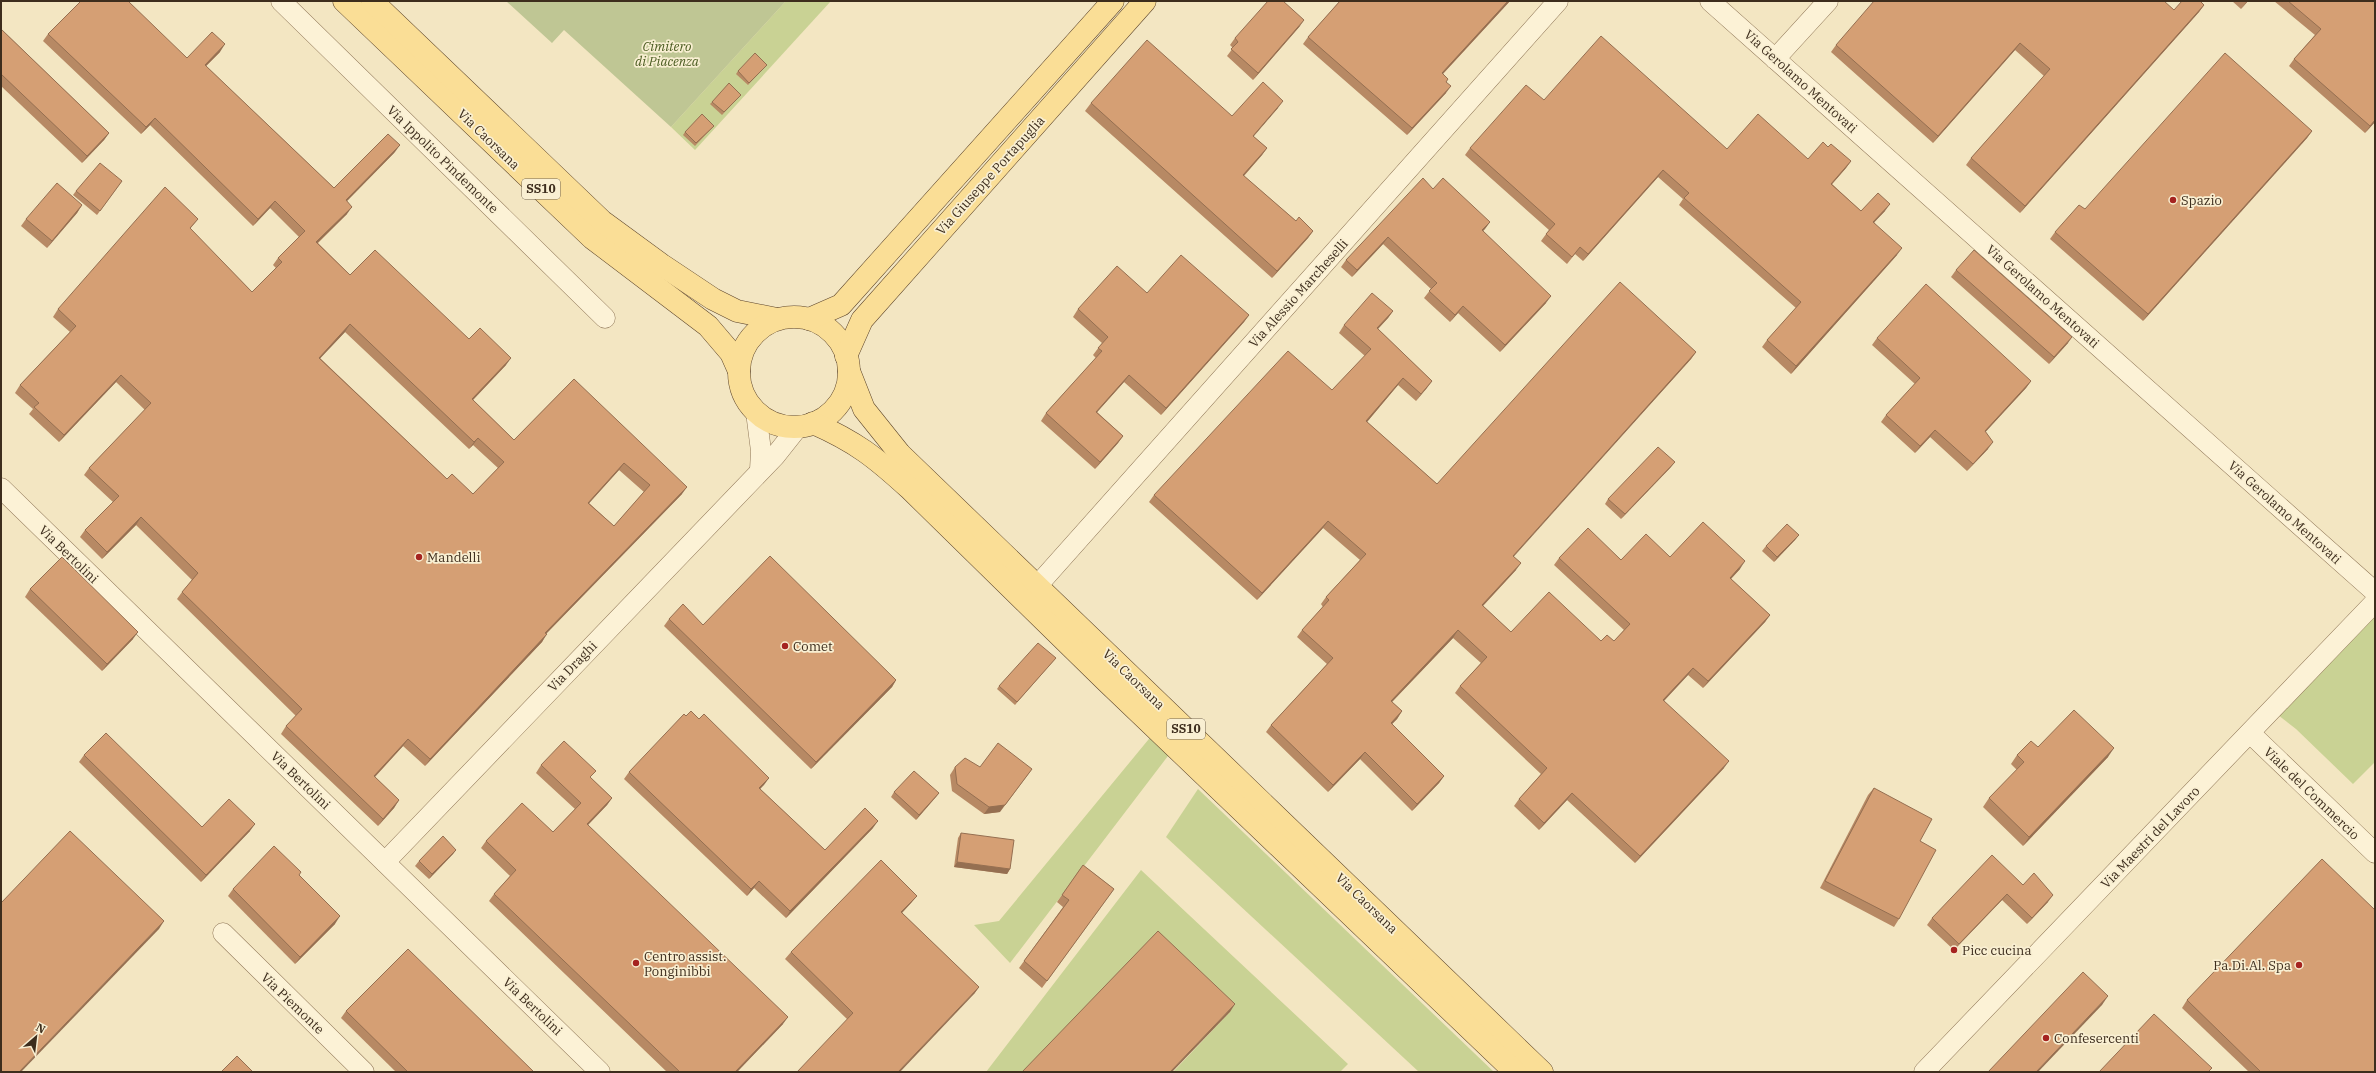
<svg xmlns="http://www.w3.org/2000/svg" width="2376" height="1073" viewBox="0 0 2376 1073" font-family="'IBM Plex Serif',serif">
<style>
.green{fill:#c9d294}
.cemetery{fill:#bfc694}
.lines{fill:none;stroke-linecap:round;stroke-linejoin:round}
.minor-casing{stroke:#8f7657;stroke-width:21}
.major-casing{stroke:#5c442b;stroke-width:23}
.minor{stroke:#fcf2d6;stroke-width:20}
.major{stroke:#fade96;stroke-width:22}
.wall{fill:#b78964;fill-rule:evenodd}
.shaded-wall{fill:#956f51}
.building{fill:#d59f74;stroke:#956f51;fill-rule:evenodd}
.poi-dot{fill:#a52320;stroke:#f9efd2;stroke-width:1.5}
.labels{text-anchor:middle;stroke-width:3.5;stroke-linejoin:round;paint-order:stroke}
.shield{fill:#f9efd2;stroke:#756753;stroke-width:1}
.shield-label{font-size:12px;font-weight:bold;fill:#3d2d1d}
.park-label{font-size:13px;font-style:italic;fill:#4b5c21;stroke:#f9efd2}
.street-label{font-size:13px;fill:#3d2d1d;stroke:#f9efd2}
.poi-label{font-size:13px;fill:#3d2d1d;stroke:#f9efd2;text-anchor:start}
</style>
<rect width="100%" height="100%" fill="#f3e6c2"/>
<g class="green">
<path d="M786,1H831L695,150L671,127Z"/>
<path d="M2375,605V762L2353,784L2296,729L2273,711Z"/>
<path d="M1153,734L1171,752L1010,963L974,925L999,921Z"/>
<path d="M1198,789L1494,1072H1419L1166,837Z"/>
<path d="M1141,870L1348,1064L1340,1072H1173L1230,1012L1024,1072H986Z"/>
</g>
<path class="cemetery" d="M506,1H786L671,127L564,30L552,43Z"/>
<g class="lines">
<defs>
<g id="minor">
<path d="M281,1L605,318"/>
<path d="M1710,1L2375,592"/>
<path d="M1775,59L1828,1"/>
<path d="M756,412L761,451L760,470"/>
<path d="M1,488L600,1072"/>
<path d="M1037,586L1558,1"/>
<path d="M2250,733L2375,853"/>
<path d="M385,862L775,456L798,427"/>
<path d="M223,933L364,1072"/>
<path d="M1924,1072L2375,602"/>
</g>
<g id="major">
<path d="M344,1L592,238L708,326L731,353L739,371"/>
<path d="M372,1L602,221L662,265L713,299L737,311L777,319"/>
<circle cx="794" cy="372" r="55"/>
<path d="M809,319L841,305L1113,1"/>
<path d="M846,356L862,320L1145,1"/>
<path d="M849,371L864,409L900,454L1542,1072"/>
<path d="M813,423C856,442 875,457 910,489L1107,682L1515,1072"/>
</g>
</defs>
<use href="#minor" class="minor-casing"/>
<use href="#major" class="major-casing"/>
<use href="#minor" class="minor"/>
<use href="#major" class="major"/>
</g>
<g class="wall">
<path d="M1340,1H1510L1443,74L1448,79L1446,82V93L1407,135L1303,44L1308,37Z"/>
<path d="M2232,1H2248L2241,9Z"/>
<path d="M2274,1H2375V122L2365,133L2289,66L2294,59L2315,35Z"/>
<path d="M2204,5L2199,12L2020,213L1966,165L1971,158L2044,76L2015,50L1933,143L1831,52L1836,45L2174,10Z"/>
<path d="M1300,26L1253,80L1227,56L1233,48L1230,45L1235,38Z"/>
<path d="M1,29L109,133L104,140L82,163L1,86Z"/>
<path d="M48,34L187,58L220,52L206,66L334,188L395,152L347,201V214L318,243L350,275L469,339L506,365L473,400L514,440L574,379L682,494L546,634L542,642L425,766L403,746L375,777L399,800L394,808L378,826L281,734L286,726L296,716L177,599L182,592L192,580L136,525L102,559L80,537L85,530L113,502L84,475L89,468L145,410L116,382L59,442L29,414L33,409L15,393L20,385L70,332L53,317L58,309L198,219L190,229L252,292L276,268L273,265L278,258L299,237L270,208L253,226L150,125L141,134L43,41ZM345,332L469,449L473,445L498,468L473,494L447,479L320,358ZM619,470L644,492L614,526L589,503Z"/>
<path d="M765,67L748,85L736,74L738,71Z"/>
<path d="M739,97L722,115L710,104L712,102Z"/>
<path d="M1544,100L1727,149L1808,159L1828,147L1851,161L1846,168L1832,184L1861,211H1885L1874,222L1897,255L1791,374L1762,347L1767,340L1796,308L1679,205L1683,199L1658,177L1583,261L1575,254L1567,264L1541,241L1549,230L1465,155L1470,148Z"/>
<path d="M1091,103L1232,116L1278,108L1253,136L1267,148L1262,155L1244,176L1296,221L1313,231L1308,238L1272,278L1085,111Z"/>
<path d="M712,128L695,146L683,135L685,132Z"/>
<path d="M2312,131L2307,138L2143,321L2050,239L2055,232L2085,209Z"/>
<path d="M122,181L97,215L73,195L76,191Z"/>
<path d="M1433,189L1490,222L1483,231L1546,303L1500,352L1458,313L1450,322L1424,298L1431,289L1383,244L1352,277L1341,267L1346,260Z"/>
<path d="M82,205L77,213L47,248L21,226L26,219Z"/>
<path d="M1956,270L2068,343L2049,364L1951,277Z"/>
<path d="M1147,293L1249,315L1244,322L1161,415L1124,382L1097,412L1123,436L1118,443L1095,469L1041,421L1046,413L1096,358L1093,355L1102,343L1073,317L1078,309Z"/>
<path d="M1393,311L1388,318L1378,329L1432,381L1416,401L1398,385L1367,422L1437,484L1696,352L1691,359L1513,556L1516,570L1483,606L1511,632L1601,641H1614L1624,630L1554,565L1559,558L1621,560L1670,557L1740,569L1731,579L1770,615L1765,622L1703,688L1688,675L1664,701L1724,768L1635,863L1567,800L1539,830L1514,806L1519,799L1541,774L1455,693L1460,686L1481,663L1453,638L1392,702L1402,711L1397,719L1392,724L1444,776L1439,783L1412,811L1360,759L1328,792L1266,732L1271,725L1327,664L1297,637L1302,630L1323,607L1321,604L1326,597L1360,560L1323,528L1257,600L1149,502L1154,495L1332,390L1365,356L1339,333L1344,325Z"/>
<path d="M1877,338L2031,381L2026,388L1985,432L1988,449L1967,471L1930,437L1915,453L1881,422L1886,415L1915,384L1872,345Z"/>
<path d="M1671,467L1621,519L1605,504L1608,499Z"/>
<path d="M1799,535L1795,540L1774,562L1762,551L1766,546Z"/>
<path d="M30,589L133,639L102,671L25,597Z"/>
<path d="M669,619L703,625L896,680L892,687L811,769L664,626Z"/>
<path d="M1056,658L1015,705L997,689L999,686Z"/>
<path d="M699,719L769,778L760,789L825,850L873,828L786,918L754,888L747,896L624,779L629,772Z"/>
<path d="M2038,747L2108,757L2023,846L1983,807L1989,798L2017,770L2011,764L2017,755Z"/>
<path d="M84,755L202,827L250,831L201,882L79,762Z"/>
<path d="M541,765L591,778L612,798L607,805L588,825L783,1024L737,1072H667L489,901L494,894L510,876L481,848L486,841L553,832L575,809L536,773Z"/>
<path d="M955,767H980L1000,812L984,814L952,791L950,775Z"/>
<path d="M1874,788L1920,841L1899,919L1894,927L1820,888L1868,795Z"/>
<path d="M894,792L939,793L935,798L916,820L891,797Z"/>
<path d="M961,833L1010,869L1007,874L954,867L958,838Z"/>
<path d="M456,850L453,854L429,879L415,866L419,861Z"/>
<path d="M1083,865L1114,889L1042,988L1019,968L1063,907L1057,902Z"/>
<path d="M299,875L335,924L295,964L228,896L233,889Z"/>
<path d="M2023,885L2048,902L2027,924L2002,900L1954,950L1927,925L1932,918Z"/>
<path d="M917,896L911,903L902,913L979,987L974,994L847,1019L785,959L791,952Z"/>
<path d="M2187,1000L2375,1072H2249L2182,1008Z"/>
<path d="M346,1011L534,1072H396L341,1018Z"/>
</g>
<g class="shaded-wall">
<path d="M1508,1H1510L1437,80L1442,73Z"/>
<path d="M2247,1H2248L2241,9Z"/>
<path d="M2204,5L2199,12L2020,213L2025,206Z"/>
<path d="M1304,20L1300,26L1253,80L1258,73Z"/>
<path d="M2020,43L2015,50L1933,143L1938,136Z"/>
<path d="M225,44L220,52L200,72L205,65Z"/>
<path d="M1451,86L1446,93L1407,135L1412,128Z"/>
<path d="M1283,101L1278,108L1248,143L1253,136Z"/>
<path d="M155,118L150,125L141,134L146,127Z"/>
<path d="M2375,120V122L2365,133L2370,126Z"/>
<path d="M2312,131L2307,138L2143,321L2148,314Z"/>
<path d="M109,133L104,140L82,163L87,156Z"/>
<path d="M400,145L395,152L341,207L346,200Z"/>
<path d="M1267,148L1262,155L1238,182L1243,175Z"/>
<path d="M1851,161L1846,168L1826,191L1831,184Z"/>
<path d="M1663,170L1658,177L1583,261L1588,254Z"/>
<path d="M275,201L270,208L253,226L258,219Z"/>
<path d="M1890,204L1885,211L1868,229L1873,222Z"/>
<path d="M82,205L77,213L47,248L52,241Z"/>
<path d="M352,207L347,214L311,249L316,242Z"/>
<path d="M1490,222L1485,229L1477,237L1482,230Z"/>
<path d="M1313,231L1308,238L1272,278L1277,271Z"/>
<path d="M1388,237L1383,244L1352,277L1357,270Z"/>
<path d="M1902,248L1897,255L1791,374L1796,366Z"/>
<path d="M1551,296L1546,303L1500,352L1505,345Z"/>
<path d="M1463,306L1458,313L1450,322L1455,315Z"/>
<path d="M1393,311L1388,318L1372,335L1377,328Z"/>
<path d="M1249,315L1244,322L1161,415L1166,408Z"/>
<path d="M350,324L345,332L314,365L319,358Z"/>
<path d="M2072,337L2068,343L2049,364L2054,357Z"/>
<path d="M1696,352L1691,359L1508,563L1513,556Z"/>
<path d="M511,358L506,365L467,406L472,399Z"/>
<path d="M121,375L116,382L59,442L64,435Z"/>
<path d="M1129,375L1124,382L1091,419L1096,412Z"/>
<path d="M1403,378L1398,385L1361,429L1366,421Z"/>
<path d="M1432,381L1427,388L1416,401L1421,394Z"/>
<path d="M2031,381L2026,388L1980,438L1985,431Z"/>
<path d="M1935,430L1930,437L1915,453L1920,446Z"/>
<path d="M1123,436L1118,443L1095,469L1100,462Z"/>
<path d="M478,438L473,445L469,449L474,442Z"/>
<path d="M1993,442L1988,449L1967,471L1973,464Z"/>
<path d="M1675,462L1671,467L1621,519L1625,514Z"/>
<path d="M624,463L619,470L583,510L588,503Z"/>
<path d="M687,487L682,494L540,640L545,633Z"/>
<path d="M141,517L136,525L102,559L107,552Z"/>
<path d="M1328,521L1323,528L1257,600L1262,593Z"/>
<path d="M1799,535L1795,540L1774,562L1777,557Z"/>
<path d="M1745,561L1740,569L1725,585L1730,578Z"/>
<path d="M1521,563L1516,570L1477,612L1482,605Z"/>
<path d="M1770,615L1765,622L1703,688L1708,681Z"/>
<path d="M1458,630L1453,638L1386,708L1391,701Z"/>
<path d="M138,632L133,639L102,671L107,664Z"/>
<path d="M547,634L542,642L425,766L430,759Z"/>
<path d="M1693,668L1688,675L1658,707L1663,700Z"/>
<path d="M896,680L892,687L811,769L816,762Z"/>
<path d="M1402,711L1397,719L1386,730L1391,723Z"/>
<path d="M408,739L403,746L369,783L374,776Z"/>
<path d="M2114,748L2108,757L2023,846L2029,837Z"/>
<path d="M1365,752L1360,759L1328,792L1333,785Z"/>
<path d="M1729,761L1724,768L1635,863L1640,856Z"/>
<path d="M1032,769L1000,812L984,814L989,807Z"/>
<path d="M1444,776L1439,783L1412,811L1417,804Z"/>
<path d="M769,778L764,785L754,795L759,788Z"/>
<path d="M939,793L935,798L916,820L919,815Z"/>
<path d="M1572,793L1567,800L1539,830L1544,823Z"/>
<path d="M612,798L607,805L582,831L587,824Z"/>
<path d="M399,800L394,808L378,826L383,819Z"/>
<path d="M878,821L873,828L786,918L790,911Z"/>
<path d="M255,824L250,831L201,882L206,875Z"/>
<path d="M456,850L453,854L429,879L432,874Z"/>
<path d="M957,862L1010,869L1007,874L954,867Z"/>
<path d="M759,881L754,888L747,896L751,889Z"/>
<path d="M2007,894L2002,900L1954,950L1959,944Z"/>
<path d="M2053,895L2048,902L2027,924L2032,918Z"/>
<path d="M917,896L911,903L896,919L901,912Z"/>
<path d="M340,916L335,924L295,964L300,957Z"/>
<path d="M164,921L159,929L21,1072H19Z"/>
<path d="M979,987L974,994L900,1072H898Z"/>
<path d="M2108,996L2102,1005L2038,1072H2036Z"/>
<path d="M1235,1004L1230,1012L1172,1072H1170Z"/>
<path d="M788,1017L783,1024L737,1072H735Z"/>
</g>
<g class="building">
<path d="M81,1H128L187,58L212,32L225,44L205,65L334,188L388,134L400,145L346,200L352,207L316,242L350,275L375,250L469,339L480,328L511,358L472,399L514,440L574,379L687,487L545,633L547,634L430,759L408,739L374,776L399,800L383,819L286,726L302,709L182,592L198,573L141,517L107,552L85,530L119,496L89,468L151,403L121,375L64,435L34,407L39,403L20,385L76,326L58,309L165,187L198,219L190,228L252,292L282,262L278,258L305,231L275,201L258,219L155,118L146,127L48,34ZM350,324L474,442L478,438L504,462L473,494L452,474L447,479L319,358ZM624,463L650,485L614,526L588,503Z"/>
<path d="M1268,1H1283L1304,20L1258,73L1231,49L1238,42L1235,38Z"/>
<path d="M1340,1H1508L1442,73L1448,79L1446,82L1451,86L1412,128L1308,37Z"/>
<path d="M1874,1H2164L2174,10L2182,1H2200L2204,5L2025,206L1971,158L2050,69L2020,43L1938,136L1836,45Z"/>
<path d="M2288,1H2375V120L2370,126L2294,59L2321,29Z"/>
<path d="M1,29L109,133L87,156L1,74Z"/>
<path d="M1601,36L1727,149L1758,114L1808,159L1823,142L1828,147L1831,144L1851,161L1831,184L1861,211L1878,193L1890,204L1873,222L1902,248L1796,366L1767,340L1801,302L1684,198L1689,193L1663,170L1588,254L1580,247L1572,257L1546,234L1555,224L1470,148L1526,85L1544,100Z"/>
<path d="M1147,40L1232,116L1263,82L1283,101L1253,136L1267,148L1243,175L1296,221L1299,217L1313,231L1277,271L1091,103Z"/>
<path d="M755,53L767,65L749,83L738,71Z"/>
<path d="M2225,53L2312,131L2148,314L2055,232L2079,205L2085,209Z"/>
<path d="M729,83L741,95L724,112L712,102Z"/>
<path d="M702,114L714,126L696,143L685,132Z"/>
<path d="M100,163L122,181L100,211L76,191Z"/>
<path d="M1423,178L1433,189L1443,178L1490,222L1482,230L1551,296L1505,345L1463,306L1455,315L1429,291L1437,283L1388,237L1357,270L1346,260Z"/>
<path d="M57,183L82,205L52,241L26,219Z"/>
<path d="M1974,250L2072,337L2054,357L1956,270Z"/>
<path d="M1181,255L1249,315L1166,408L1129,375L1096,412L1123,436L1100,462L1046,413L1102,351L1098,348L1108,337L1078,309L1117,266L1147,293Z"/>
<path d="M1620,282L1696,352L1513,556L1521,563L1482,605L1511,632L1549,592L1601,641L1607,635L1614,641L1630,624L1559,558L1588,528L1621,560L1646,534L1670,557L1703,522L1745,561L1730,578L1770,615L1708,681L1693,668L1663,700L1729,761L1640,856L1572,793L1544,823L1519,799L1547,768L1460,686L1487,657L1458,630L1391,701L1402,711L1391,723L1444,776L1417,804L1365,752L1333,785L1271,725L1333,658L1302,630L1329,600L1326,597L1366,554L1328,521L1262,593L1154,495L1288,351L1332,390L1371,349L1344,325L1372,293L1393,311L1377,328L1432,381L1421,394L1403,378L1366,421L1437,484Z"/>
<path d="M1926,284L2031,381L1985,431L1993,442L1973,464L1935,430L1920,446L1886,415L1920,378L1877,338Z"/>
<path d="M1658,447L1675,462L1625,514L1608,499Z"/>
<path d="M1787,524L1799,535L1777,557L1766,546Z"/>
<path d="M770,556L896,680L816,762L669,619L683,604L703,625Z"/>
<path d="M62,557L138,632L107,664L30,589Z"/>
<path d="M1038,643L1056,658L1017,702L999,686Z"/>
<path d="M2074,710L2114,748L2029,837L1989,798L2024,762L2017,755L2031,741L2038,747Z"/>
<path d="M691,711L699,719L704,714L769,778L759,788L825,850L865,808L878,821L790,911L759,881L751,889L629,772L684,714L686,716Z"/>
<path d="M106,733L202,827L229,799L255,824L206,875L84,755Z"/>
<path d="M564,741L596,771L590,777L612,798L587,824L788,1017L735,1072H680L494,894L516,870L486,841L522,803L553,832L581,803L541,765Z"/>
<path d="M998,743L1032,769L1005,805L989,807L957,784L955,767L965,758L980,767Z"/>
<path d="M914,771L939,793L919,815L894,792Z"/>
<path d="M1874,788L1932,819L1920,841L1936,850L1899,919L1825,881Z"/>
<path d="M70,831L164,921L19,1072H1V903Z"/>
<path d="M961,833L1014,840L1010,869L957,862Z"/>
<path d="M443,836L456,850L432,874L419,861Z"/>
<path d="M274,846L301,872L299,875L340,916L300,957L233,889Z"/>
<path d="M1992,855L2023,885L2034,873L2053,895L2032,918L2007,894L1959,944L1932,918Z"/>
<path d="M2322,859L2375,910V1072H2261L2187,1000Z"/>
<path d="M881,860L917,896L901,912L979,987L898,1072H797L853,1013L791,952Z"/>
<path d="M1083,865L1114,889L1047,981L1024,961L1069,900L1062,895Z"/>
<path d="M1158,931L1235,1004L1170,1072H1022Z"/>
<path d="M408,949L534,1072H408L346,1011Z"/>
<path d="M2083,972L2108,996L2036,1072H1988Z"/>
<path d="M2154,1014L2212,1068L2208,1072H2099Z"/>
<path d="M237,1056L253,1072H221Z"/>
</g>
<g class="poi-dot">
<circle cx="2173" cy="200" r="4"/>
<circle cx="419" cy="557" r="4"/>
<circle cx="785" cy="646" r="4"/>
<circle cx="1954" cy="950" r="4"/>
<circle cx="636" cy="963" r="4"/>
<circle cx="2299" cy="965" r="4"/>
<circle cx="2046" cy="1038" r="4"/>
</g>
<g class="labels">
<g class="shield">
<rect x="522" y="179" width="38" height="20" rx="3"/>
<rect x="1167" y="719" width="38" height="20" rx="3"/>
</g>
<g class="shield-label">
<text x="541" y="193">SS10</text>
<text x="1186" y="733">SS10</text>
</g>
<g class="park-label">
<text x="667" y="51">Cimitero<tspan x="667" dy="15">di Piacenza</tspan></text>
</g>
<g class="street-label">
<text transform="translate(1801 81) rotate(42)" y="5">Via Gerolamo Mentovati</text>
<text transform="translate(489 139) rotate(44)" y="5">Via Caorsana</text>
<text transform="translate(443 159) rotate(44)" y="5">Via Ippolito Pindemonte</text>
<text transform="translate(990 175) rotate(-48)" y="5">Via Giuseppe Portapuglia</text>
<text transform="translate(1298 293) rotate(-48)" y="5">Via Alessio Marcheselli</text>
<text transform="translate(2043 296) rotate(42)" y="5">Via Gerolamo Mentovati</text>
<text transform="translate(2285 512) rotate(42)" y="5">Via Gerolamo Mentovati</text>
<text transform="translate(69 554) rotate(44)" y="5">Via Bertolini</text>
<text transform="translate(572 666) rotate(-46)" y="5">Via Draghi</text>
<text transform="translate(1134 679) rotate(44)" y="5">Via Caorsana</text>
<text transform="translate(301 780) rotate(44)" y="5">Via Bertolini</text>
<text transform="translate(2312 793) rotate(44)" y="5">Viale del Commercio</text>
<text transform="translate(2150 837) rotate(-46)" y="5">Via Maestri del Lavoro</text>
<text transform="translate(1367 903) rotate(44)" y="5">Via Caorsana</text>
<text transform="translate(293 1003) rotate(44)" y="5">Via Piemonte</text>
<text transform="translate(533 1006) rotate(44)" y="5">Via Bertolini</text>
</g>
<g class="poi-label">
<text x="2181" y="205">Spazio</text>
<text x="427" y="562">Mandelli</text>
<text x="793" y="651">Comet</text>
<text x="1962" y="955">Picc cucina</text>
<text x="644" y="961">Centro assist.<tspan x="644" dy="15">Ponginibbi</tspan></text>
<text x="2291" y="970" text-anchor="end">Pa.Di.Al. Spa</text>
<text x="2054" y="1043">Confesercenti</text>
</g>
</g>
<rect width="2376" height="1073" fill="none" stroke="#3d2d1d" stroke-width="4"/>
<g transform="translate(36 1037) rotate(28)" stroke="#f9efd2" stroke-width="3" paint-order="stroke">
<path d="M0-3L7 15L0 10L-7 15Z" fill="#3d2d1d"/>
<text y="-6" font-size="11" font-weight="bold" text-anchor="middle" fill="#3d2d1d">N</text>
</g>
</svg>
